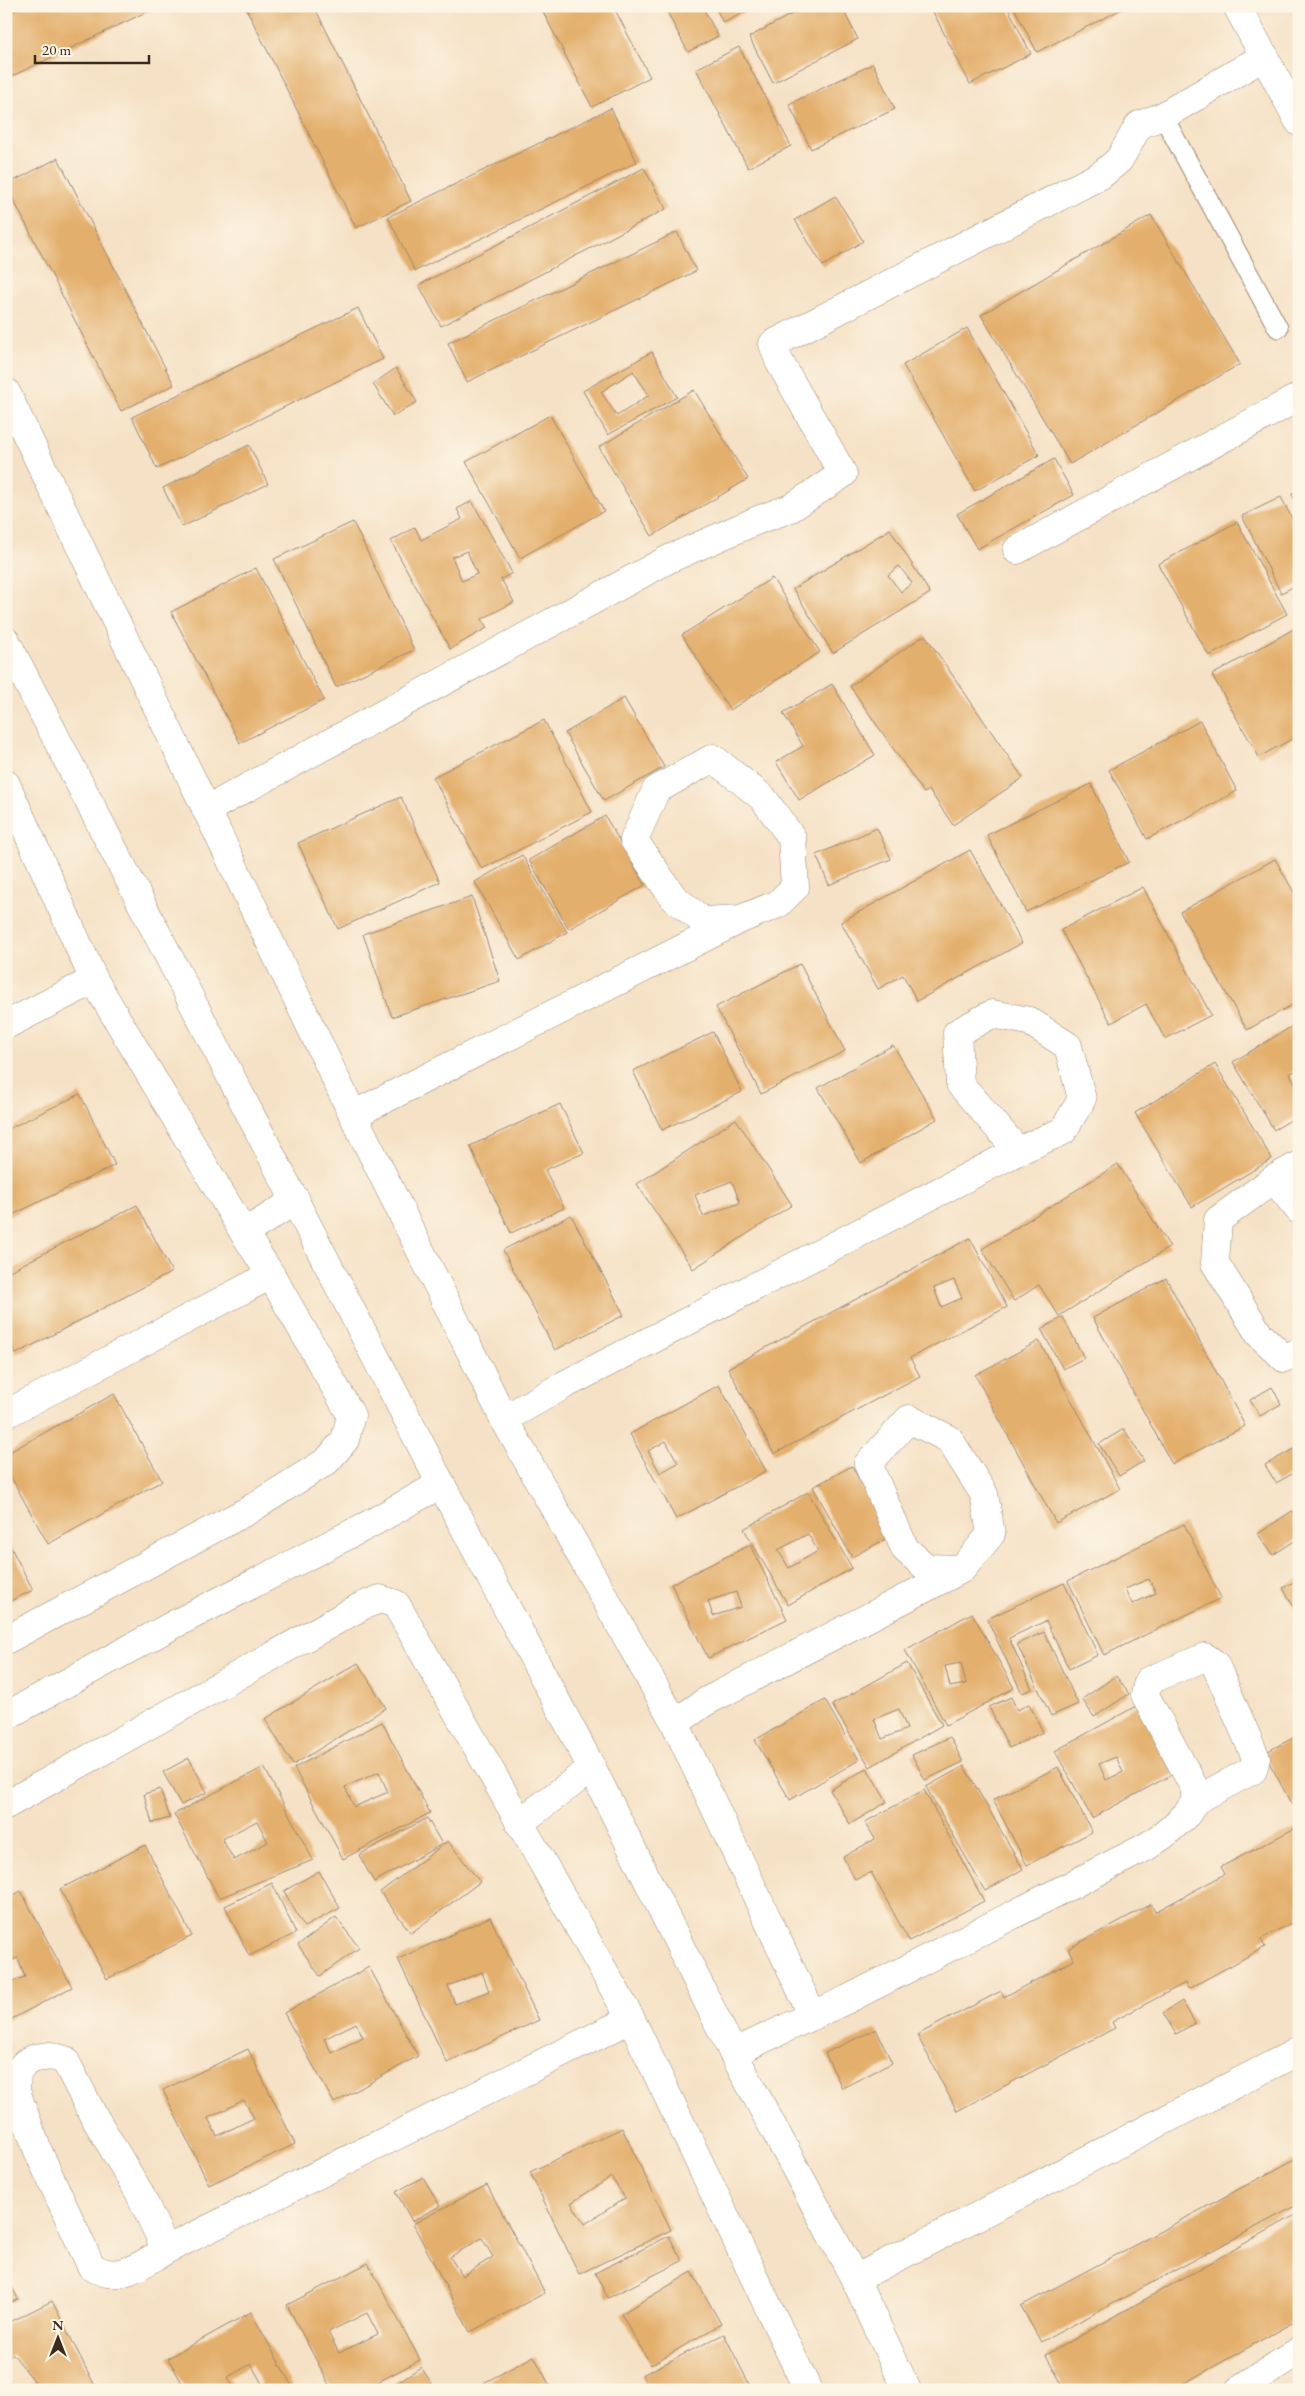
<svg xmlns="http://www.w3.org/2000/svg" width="1305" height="2396" viewBox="0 0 1305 2396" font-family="'EB Garamond',serif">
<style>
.building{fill:#e3af6c;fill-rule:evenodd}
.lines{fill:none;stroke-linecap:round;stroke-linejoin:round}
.service-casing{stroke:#988672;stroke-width:21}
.minor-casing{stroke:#988672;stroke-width:29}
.tertiary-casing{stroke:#988672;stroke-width:29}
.service{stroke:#fff;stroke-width:19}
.minor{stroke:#fff;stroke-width:28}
.tertiary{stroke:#fff;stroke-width:28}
</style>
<rect width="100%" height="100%" fill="#fcf5e5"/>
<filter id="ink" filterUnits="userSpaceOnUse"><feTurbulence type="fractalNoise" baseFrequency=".02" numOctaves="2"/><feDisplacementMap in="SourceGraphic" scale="10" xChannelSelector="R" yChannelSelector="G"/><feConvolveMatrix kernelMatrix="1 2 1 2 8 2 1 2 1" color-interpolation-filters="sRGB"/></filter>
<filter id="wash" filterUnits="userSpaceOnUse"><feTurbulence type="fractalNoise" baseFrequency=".0096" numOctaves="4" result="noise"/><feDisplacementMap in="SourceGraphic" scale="20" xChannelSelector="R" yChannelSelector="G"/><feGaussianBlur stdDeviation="1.12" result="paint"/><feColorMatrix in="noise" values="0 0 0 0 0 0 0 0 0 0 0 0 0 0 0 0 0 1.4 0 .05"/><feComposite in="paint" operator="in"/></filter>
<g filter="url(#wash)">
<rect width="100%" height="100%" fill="#f5e1c5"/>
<g id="blocks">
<g class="building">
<path d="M25,6H159L6,79V15Z"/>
<path d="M245,6H314L411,201L356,228Z"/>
<path d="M540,6H613L650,77L592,107Z"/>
<path d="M664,6H702L718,36L688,52Z"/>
<path d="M715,6H757L723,23Z"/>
<path d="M807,6H841L858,39L773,83L749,37Z"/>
<path d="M930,6H1007L1031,54L970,84Z"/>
<path d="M1013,6H1128L1037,52Z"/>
<path d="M739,47L791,146L748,168L696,69Z"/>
<path d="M873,64L895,109L811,149L789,104Z"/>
<path d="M611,108L637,162L415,271L388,217Z"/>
<path d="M58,158L174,385L121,411L6,185Z"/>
<path d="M644,168L666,209L441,326L419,285Z"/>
<path d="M835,196L863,241L823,266L795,220Z"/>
<path d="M1151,215L1240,364L1070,464L981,315Z"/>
<path d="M677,232L696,271L467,382L448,343Z"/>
<path d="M358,308L383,359L157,469L132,417Z"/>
<path d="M967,328L1039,455L975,491L903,365Z"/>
<path d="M652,352L677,397L608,435L583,391ZM633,371L649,395L617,416L601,392Z"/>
<path d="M396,368L417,402L393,416L373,384Z"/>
<path d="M694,390L748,479L652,536L599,447Z"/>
<path d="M550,415L604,511L520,558L466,462Z"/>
<path d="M249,445L268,484L182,527L163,488Z"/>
<path d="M1054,459L1074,495L977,549L957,514Z"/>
<path d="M1299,490V509L1292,494Z"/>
<path d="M1281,497L1299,532V584L1281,593L1242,516Z"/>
<path d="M472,501L512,573L501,579L514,602L482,619L487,628L450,649L391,541L415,527L421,540L462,519L457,509ZM467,551L477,574L462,581L452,557Z"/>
<path d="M353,522L414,650L336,687L274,559Z"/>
<path d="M1237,522L1287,614L1209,656L1158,564Z"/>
<path d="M890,529L930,593L833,653L793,589ZM899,566L912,583L901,592L888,575Z"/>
<path d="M256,568L324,700L240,743L171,612Z"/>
<path d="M772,578L820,652L730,710L682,635Z"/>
<path d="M1299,626V735L1259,757L1212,675Z"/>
<path d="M925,635L1023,778L953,825L929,790L924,793L850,686Z"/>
<path d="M832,684L875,755L799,800L776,762L803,746L783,713Z"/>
<path d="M624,698L664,767L604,801L565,733Z"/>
<path d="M544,720L592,812L482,869L433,777Z"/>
<path d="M1200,721L1237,791L1147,839L1109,770Z"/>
<path d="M1091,784L1129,862L1026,912L987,835Z"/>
<path d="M401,797L440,882L338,929L298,843Z"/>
<path d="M605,816L645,885L569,929L529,860Z"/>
<path d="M877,828L891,859L829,885L816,855Z"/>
<path d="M970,850L1022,943L917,1001L903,975L878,989L841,922Z"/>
<path d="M522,855L567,932L519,960L475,882Z"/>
<path d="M1275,859L1299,901V1001L1247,1030L1180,912Z"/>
<path d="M1143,887L1211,1015L1165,1039L1146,1004L1111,1023L1061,930Z"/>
<path d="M472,897L500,981L392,1017L363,934Z"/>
<path d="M800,964L845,1051L761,1094L716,1007Z"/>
<path d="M1299,1022V1070L1290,1073L1299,1092V1115L1274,1130L1233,1062Z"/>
<path d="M713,1032L742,1092L662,1130L633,1071Z"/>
<path d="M893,1045L937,1119L861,1163L818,1088Z"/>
<path d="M1215,1064L1272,1159L1192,1207L1135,1113Z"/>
<path d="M80,1094L115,1165L6,1218V1130Z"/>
<path d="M560,1104L584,1153L545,1170L564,1208L511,1233L470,1146Z"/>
<path d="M736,1119L792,1205L693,1269L637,1184ZM732,1181L740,1203L703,1216L695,1195Z"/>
<path d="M1118,1164L1170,1247L1059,1316L1039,1285L1014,1301L982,1249Z"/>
<path d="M137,1205L172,1272L16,1354L6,1334V1273Z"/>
<path d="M571,1215L624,1315L555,1350L503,1250Z"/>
<path d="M970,1238L1007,1307L910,1358L920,1376L774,1454L728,1368ZM954,1280L962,1298L941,1307L934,1288Z"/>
<path d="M1166,1278L1245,1426L1172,1464L1093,1318Z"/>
<path d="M1063,1317L1084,1358L1063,1369L1041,1329Z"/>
<path d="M1039,1341L1120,1489L1056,1523L975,1375Z"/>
<path d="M719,1385L766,1471L676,1519L630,1434ZM666,1441L678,1463L660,1473L648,1451Z"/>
<path d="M1272,1387L1281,1404L1260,1416L1250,1400Z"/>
<path d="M114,1394L162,1481L48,1544L6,1468V1454Z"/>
<path d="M1124,1429L1144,1461L1119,1476L1099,1444Z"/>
<path d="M1299,1446V1470L1276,1483L1265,1465Z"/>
<path d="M852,1466L889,1537L852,1557L813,1487Z"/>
<path d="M808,1492L852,1568L788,1605L744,1529ZM808,1534L818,1551L789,1568L778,1550Z"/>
<path d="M1292,1511L1299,1521V1538L1273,1555L1258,1534Z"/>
<path d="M1184,1524L1221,1598L1104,1655L1068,1581ZM1149,1579L1156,1593L1132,1604L1125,1589Z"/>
<path d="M6,1538L33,1590L6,1603Z"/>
<path d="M750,1545L787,1619L708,1658L671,1584ZM736,1592L741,1607L713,1616L708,1601Z"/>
<path d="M1299,1579V1616L1283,1588Z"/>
<path d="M1064,1583L1098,1655L1069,1669L1046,1621L1009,1638L1032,1689L1022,1693L987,1619Z"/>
<path d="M972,1613L1014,1688L946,1725L905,1650ZM961,1663L966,1684L950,1687L945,1666Z"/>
<path d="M1044,1632L1078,1704L1051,1716L1017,1644Z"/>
<path d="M358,1663L386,1708L293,1765L265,1719Z"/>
<path d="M907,1663L942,1725L870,1767L832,1705ZM899,1709L907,1729L882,1739L874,1719Z"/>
<path d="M1116,1676L1129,1694L1094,1717L1082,1699Z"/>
<path d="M1011,1697L1017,1710L1029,1704L1043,1732L1009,1748L989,1707Z"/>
<path d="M825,1700L859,1760L790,1800L755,1740Z"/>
<path d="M1138,1705L1175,1773L1092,1818L1055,1751ZM1116,1757L1123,1772L1106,1780L1099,1764Z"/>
<path d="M382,1722L430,1813L343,1859L294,1768ZM379,1772L388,1792L354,1807L345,1787Z"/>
<path d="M1299,1735V1802L1292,1805L1264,1753Z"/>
<path d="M950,1737L963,1762L925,1780L912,1755Z"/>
<path d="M189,1758L207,1792L181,1805L163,1772Z"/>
<path d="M964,1766L1023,1869L985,1891L926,1787Z"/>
<path d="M264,1767L313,1860L219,1898L174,1814ZM257,1821L268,1842L234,1860L222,1839Z"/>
<path d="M1058,1767L1092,1832L1027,1865L993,1800Z"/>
<path d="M867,1768L887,1802L850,1824L830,1790Z"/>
<path d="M160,1789L170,1818L152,1823L144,1794Z"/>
<path d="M924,1790L984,1901L909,1941L871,1872L855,1880L843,1857L875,1839L865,1822Z"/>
<path d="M427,1818L442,1844L374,1882L359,1855Z"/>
<path d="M1299,1826V1919L1261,1939L1265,1947L1188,1989L1185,1983L1112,2022L1115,2028L957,2111L917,2035L1001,1991L1004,1997L1074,1960L1068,1949L1151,1904L1155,1912L1225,1874L1221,1867Z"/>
<path d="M448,1841L480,1882L411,1933L380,1892Z"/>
<path d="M145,1845L192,1936L107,1979L60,1889Z"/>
<path d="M319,1871L340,1908L304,1927L284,1891Z"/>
<path d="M272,1883L296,1933L249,1956L225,1906Z"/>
<path d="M21,1891L72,1987L6,2022V1983L25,1977L18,1958L6,1962V1899Z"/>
<path d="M336,1917L359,1948L320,1976L298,1945Z"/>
<path d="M490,1917L539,2020L447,2063L398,1959ZM482,1972L489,1991L455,2004L448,1986Z"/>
<path d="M369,1967L418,2056L334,2103L284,2013ZM356,2023L363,2037L332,2053L324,2039Z"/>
<path d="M1182,2001L1195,2023L1176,2034L1163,2013Z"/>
<path d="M876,2029L892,2063L842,2088L825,2053Z"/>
<path d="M248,2049L295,2144L209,2185L163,2090ZM244,2100L254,2118L217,2136L208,2118Z"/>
<path d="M622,2128L671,2230L579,2274L530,2172ZM611,2177L625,2198L585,2224L571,2203Z"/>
<path d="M1299,2157V2204L1041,2342L1021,2306Z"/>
<path d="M423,2177L440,2206L412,2221L396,2192Z"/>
<path d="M487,2185L545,2293L470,2332L413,2224ZM482,2238L493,2257L462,2276L450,2257Z"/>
<path d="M1299,2213V2319L1172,2390H1065L1046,2355Z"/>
<path d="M669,2236L682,2261L608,2298L595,2273Z"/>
<path d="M368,2263L420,2360L363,2390H332L287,2305ZM367,2313L378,2334L339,2353L328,2332Z"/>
<path d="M692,2272L721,2324L651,2365L621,2314Z"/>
<path d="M6,2275L18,2299L6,2305Z"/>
<path d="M52,2301L97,2390H26L35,2382L13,2354L6,2359V2324Z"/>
<path d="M251,2312L294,2390H253L262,2384L251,2364L228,2377L235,2390H186L168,2358Z"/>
<path d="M724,2334L752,2390H649L642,2375Z"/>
<path d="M534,2356L552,2390H480L478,2386Z"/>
<path d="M421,2367L436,2390H385Z"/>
<path d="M6,2377L16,2390H6Z"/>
</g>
</g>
</g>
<g filter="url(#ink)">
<use href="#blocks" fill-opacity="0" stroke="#988672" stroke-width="1"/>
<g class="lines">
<defs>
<path id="service" d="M1163,116L1278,328"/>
<g id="minor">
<path d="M1237,6L1299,122"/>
<path d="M6,392L353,1115L504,1419L675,1723L813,2016"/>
<path d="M1017,550L1299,397"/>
<path d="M6,784L94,980L244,1233L271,1275L351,1415L345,1440L327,1461L249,1510L6,1640"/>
<path d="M206,810L669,559L758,520L791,508L843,474L779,361L773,344L1101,175L1119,160L1139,125L1163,116L1265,56"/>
<path d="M6,1025L94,980"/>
<path d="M353,1115L741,919L778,904L795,887L792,838L763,798L713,758L656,790L634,840L673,897L703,921L741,919"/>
<path d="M1299,1165L1274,1179L1218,1220L1215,1263L1259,1334L1284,1358L1299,1352"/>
<path d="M1274,1179L1299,1210"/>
<path d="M244,1233L296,1200"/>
<path d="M6,1414L271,1275"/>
<path d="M504,1419L564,1385L1018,1151L1063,1131L1082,1099L1068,1046L1029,1021L992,1014L957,1033L960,1084L1018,1151"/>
<path d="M6,1716L173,1625L368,1525L441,1484"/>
<path d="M675,1723L705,1702L962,1569L991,1534L984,1494L949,1439L909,1419L868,1464L905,1549L927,1568L962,1569"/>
<path d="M6,1805L362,1606L380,1599L396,1604L631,2019L808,2390"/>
<path d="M519,1823L592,1768"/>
<path d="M733,2053L848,1999L1146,1847L1165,1834L1187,1814L1196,1800L1253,1770L1256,1758L1215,1664L1205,1657L1148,1681L1145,1695L1194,1787L1196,1800"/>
<path d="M166,2250L139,2192L92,2113L65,2060L51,2056L35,2058L25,2063L17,2073L16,2091L38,2151L91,2266C118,2285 142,2264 166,2250L631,2019"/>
<path d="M855,2279L1299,2051"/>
<path d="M1239,2390L1299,2351"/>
</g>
<path id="tertiary" d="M6,641L441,1484L592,1768L733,2053L855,2279L907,2390"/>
</defs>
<use href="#service" class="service-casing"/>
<use href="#minor" class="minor-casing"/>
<use href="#tertiary" class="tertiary-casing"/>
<use href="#service" class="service"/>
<use href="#minor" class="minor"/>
<use href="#tertiary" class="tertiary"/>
</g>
</g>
<rect width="1305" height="2396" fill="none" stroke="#fcf5e5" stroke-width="25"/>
<g transform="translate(58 2338)" stroke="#fcf5e5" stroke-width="4" paint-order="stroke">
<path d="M0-4L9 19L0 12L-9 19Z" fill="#3b2a1e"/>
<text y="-8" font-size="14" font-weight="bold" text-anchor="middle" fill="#3b2a1e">N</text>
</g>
<path d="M35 55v8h114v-8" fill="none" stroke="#3b2a1e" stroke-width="2.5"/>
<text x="42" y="55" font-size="15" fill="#3b2a1e" stroke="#fcf5e5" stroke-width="4" paint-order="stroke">20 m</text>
</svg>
